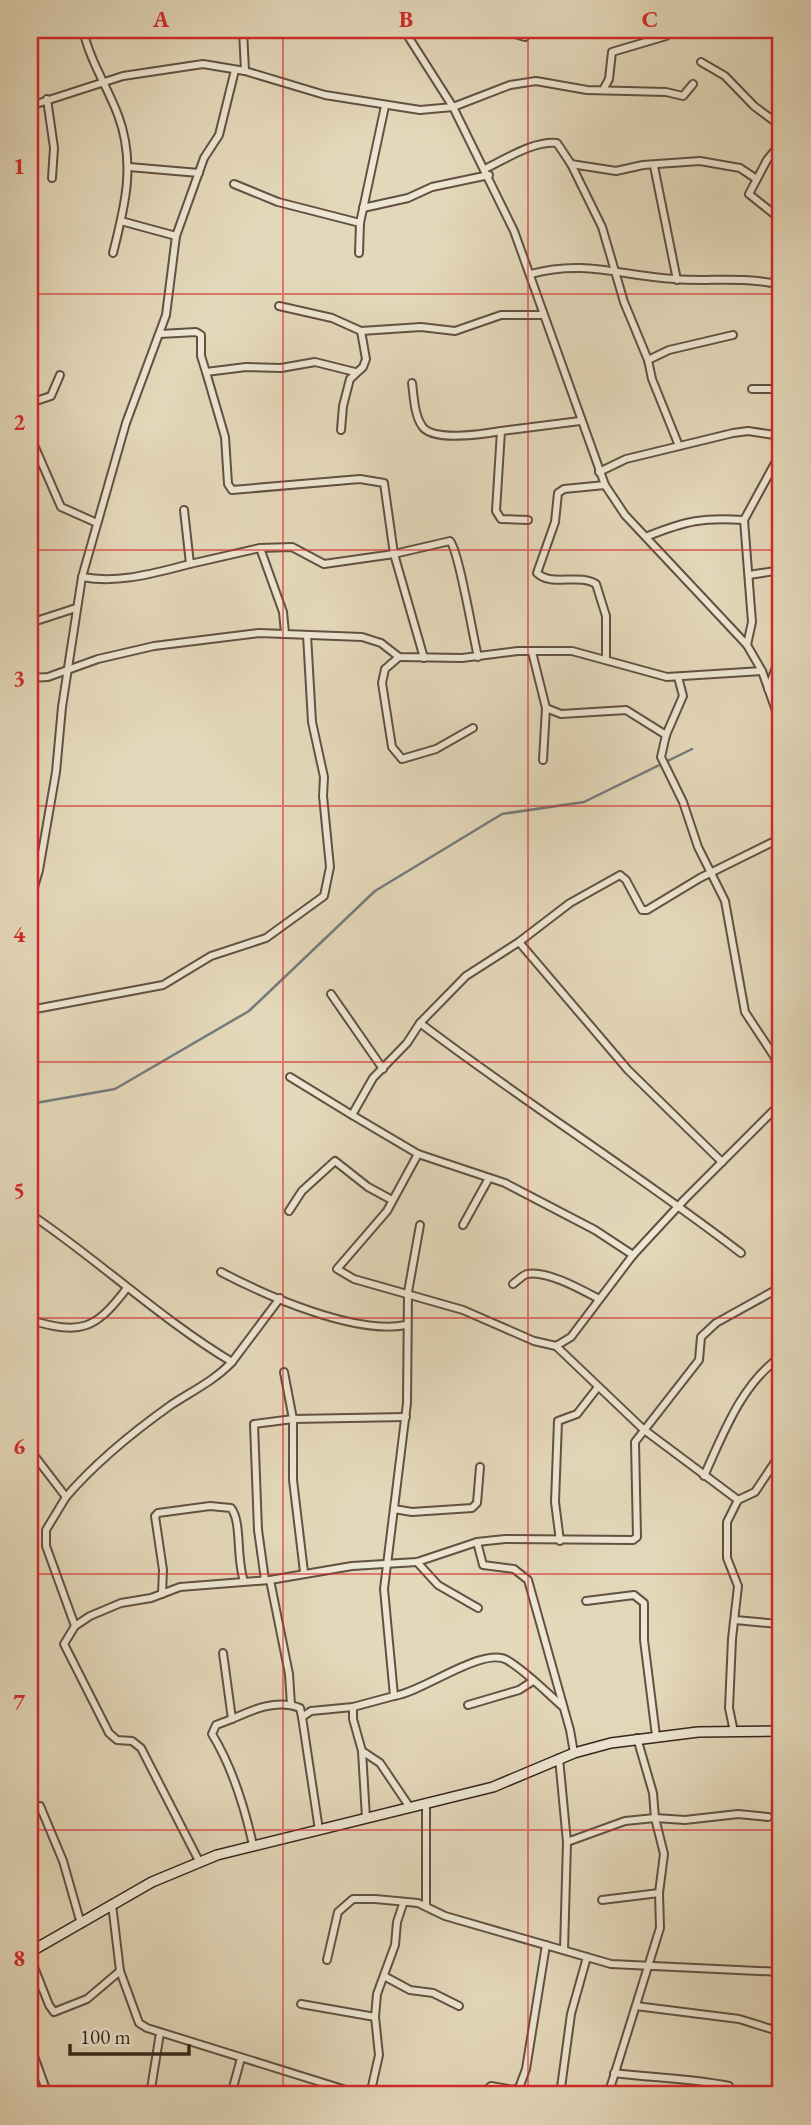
<svg xmlns="http://www.w3.org/2000/svg" width="811" height="2125" viewBox="0 0 811 2125" font-family="'EB Garamond',serif">
<style>
.lines{fill:none;stroke-linecap:round;stroke-linejoin:round}
.stream{stroke:#737c7b;stroke-width:2.5}
.street-casing{stroke:#625143;stroke-width:10}
.secondary-casing{stroke:#37241b;stroke-width:12}
.street{stroke:#ede6d2;stroke-width:6}
.secondary{stroke:#ede6d2;stroke-width:9}
.grid{fill:none;stroke:#d62828;stroke-width:2;stroke-opacity:0.55}
.neatline{fill:none;stroke:#d62828;stroke-width:2.5}
.grid-label{font-size:23px;text-anchor:middle;font-weight:bold;fill:#d62828}
</style>
<rect width="100%" height="100%" fill="#e4d8ba"/>
<filter id="stains"><feTurbulence type="fractalNoise" baseFrequency=".00286" numOctaves="4"/><feColorMatrix values="0 0 0 0 .2 0 0 0 0 .09 0 0 0 0 .02 0 0 0 .5 -.17"/></filter>
<radialGradient id="worn" r=".72"><stop offset=".6" stop-color="#630" stop-opacity="0"/><stop offset="1" stop-color="#630" stop-opacity=".3"/></radialGradient>
<g class="lines">
<path class="stream" d="M30,1104L115,1089L249,1011L375,891L502,814L584,802L692,749"/>
<defs>
<g id="street">
<path d="M83,30C90,61 107,86 118,115C136,163 125,206 113,253"/>
<path d="M243,30L245,71"/>
<path d="M404,30L453,107L514,231L605,485L625,515L747,645L762,671L781,725"/>
<path d="M501,30L525,37"/>
<path d="M701,62L725,76L754,106L781,126"/>
<path d="M603,90L609,79L612,52L666,36L672,30"/>
<path d="M47,99L54,148L52,178"/>
<path d="M30,106L123,76L203,64L245,71L325,95L420,110L453,107L510,85L536,81L587,90L666,92L683,96L693,84"/>
<path d="M571,164L602,227L624,302L648,360"/>
<path d="M654,166L677,280"/>
<path d="M129,167L199,173"/>
<path d="M485,169C506,159 532,141 557,143L571,164L616,171L643,165L700,161L740,168L755,178"/>
<path d="M234,184L278,202L360,223"/>
<path d="M363,208L408,198L432,187L489,175"/>
<path d="M779,218L749,194L767,160L781,143"/>
<path d="M121,221L176,236"/>
<path d="M359,253L360,223L385,106"/>
<path d="M531,274C585,259 621,276 674,279C711,282 745,276 781,285"/>
<path d="M279,306L332,318L361,331L421,327L455,331L501,315H542"/>
<path d="M160,334L196,332L201,335V356L206,372L246,367L281,368L315,362L355,372"/>
<path d="M206,372L225,437L228,484L232,490L360,479L384,483L394,554L424,658"/>
<path d="M412,383C414,397 414,414 422,426C432,442 484,434 501,431"/>
<path d="M752,389H781"/>
<path d="M30,403L51,396L60,375"/>
<path d="M341,430L343,406L350,379L363,367L366,359L361,331"/>
<path d="M30,436L61,507L97,523"/>
<path d="M679,446L652,379L648,360L669,350L733,335"/>
<path d="M599,472L626,459L733,433L748,431L781,436"/>
<path d="M605,485L564,489L558,493L555,522L537,573C552,587 579,573 596,584L606,616V660"/>
<path d="M184,510L190,564L260,548L283,612L285,633"/>
<path d="M528,520L501,519L496,511L501,431L580,421"/>
<path d="M648,536C686,521 703,517 744,520"/>
<path d="M260,548L292,547L324,564L394,554L450,541C459,551 473,637 478,657"/>
<path d="M749,575L781,570"/>
<path d="M82,577C119,584 154,573 190,564"/>
<path d="M30,623L76,608"/>
<path d="M747,645L752,622L744,520L781,452"/>
<path d="M532,652L546,708L561,714L626,710L666,735"/>
<path d="M399,657L385,669L382,683L392,747L402,759L436,749L473,728"/>
<path d="M678,677L683,696L666,735L661,757L683,802L698,847L725,901L745,1012L774,1056L781,1074"/>
<path d="M30,678L48,677L98,659L154,646L259,633L362,637L381,643L399,657L462,658L518,651H572L667,677L762,671"/>
<path d="M768,689L781,654"/>
<path d="M543,760L546,708"/>
<path d="M30,901L39,870L56,772L62,707L82,577L126,423L166,315L176,236L204,158L219,135L235,70"/>
<path d="M519,942L570,903L620,875L626,880L642,910H647L700,878L781,838"/>
<path d="M331,994L383,1069"/>
<path d="M30,1010L163,985L211,956L266,938L324,896L330,867L323,796L324,777L312,722L307,635"/>
<path d="M420,1023C525,1103 637,1173 741,1253"/>
<path d="M290,1077L352,1115"/>
<path d="M418,1154L387,1211L337,1269L354,1279L463,1310L534,1341L556,1346L571,1337L633,1255L684,1200L781,1103"/>
<path d="M289,1211L302,1191L335,1161L368,1187L392,1200"/>
<path d="M463,1225L489,1178"/>
<path d="M633,1255L595,1230L505,1183L418,1154L352,1115L373,1078L407,1043L420,1023L466,976L519,942L628,1070L722,1162"/>
<path d="M221,1272C267,1296 355,1335 406,1325"/>
<path d="M513,1284C517,1281 523,1275 527,1274C547,1270 582,1290 599,1299"/>
<path d="M30,1320C81,1335 95,1330 127,1288"/>
<path d="M556,1346L643,1429L738,1500L727,1522V1558L738,1586L732,1639L729,1708L734,1732"/>
<path d="M232,1362L280,1298"/>
<path d="M30,1450L66,1497C96,1462 133,1432 171,1405C192,1391 214,1381 232,1362C162,1320 103,1264 36,1218"/>
<path d="M704,1476C724,1432 741,1385 781,1356"/>
<path d="M66,1497L46,1530V1546L75,1626L90,1616L121,1603L151,1598L180,1587L270,1580L352,1566L417,1562L477,1542L505,1539L633,1540L637,1537L635,1442L699,1360L701,1337L716,1323L781,1287"/>
<path d="M738,1500L755,1492L781,1453"/>
<path d="M394,1509L412,1512L472,1508L477,1503L480,1467"/>
<path d="M560,1541L555,1502L558,1421L577,1414L598,1387"/>
<path d="M477,1542L483,1565L514,1569L528,1580L570,1730L574,1753"/>
<path d="M417,1562L438,1585L478,1608"/>
<path d="M304,1572L293,1480V1419L406,1417"/>
<path d="M265,1580L258,1530L254,1424L293,1419L284,1372"/>
<path d="M270,1580L289,1674L291,1705"/>
<path d="M162,1594L163,1570L155,1516L158,1513L210,1506L231,1508C242,1521 236,1560 244,1581"/>
<path d="M586,1601L634,1595L644,1603V1640L656,1736"/>
<path d="M735,1620L779,1624"/>
<path d="M781,1624L776,1630V1678L781,1718"/>
<path d="M75,1626L64,1644L109,1733L117,1740L132,1741L141,1748L199,1861"/>
<path d="M223,1653L232,1719L216,1725L212,1734C231,1765 245,1809 253,1845"/>
<path d="M394,1696C423,1692 483,1646 507,1660C527,1672 545,1691 562,1706"/>
<path d="M468,1705L519,1690L533,1681"/>
<path d="M353,1707V1719L362,1751L366,1818"/>
<path d="M302,1717L319,1830"/>
<path d="M232,1719C254,1709 277,1699 300,1708L302,1717L311,1711L353,1707L394,1696L384,1589L407,1403L408,1292L420,1225"/>
<path d="M362,1751L380,1763L409,1806"/>
<path d="M559,1758L567,1842L625,1821L655,1818L685,1820L738,1814L768,1817"/>
<path d="M40,1806L63,1861L81,1924"/>
<path d="M602,1900L659,1893"/>
<path d="M112,1904L120,1971"/>
<path d="M426,1905V1804"/>
<path d="M564,1950L567,1842"/>
<path d="M30,1957L49,2005L54,2012L87,1999L120,1971L139,2023L147,2028L362,2095"/>
<path d="M327,1960L338,1912L353,1899H375L418,1903L445,1916L611,1964L781,1972"/>
<path d="M384,1976L410,1990L433,1993L459,2006"/>
<path d="M301,2004L375,2017"/>
<path d="M636,2006L739,2019L781,2032"/>
<path d="M30,2045L48,2095"/>
<path d="M614,2073C653,2078 690,2078 729,2086"/>
<path d="M150,2095L160,2033"/>
<path d="M231,2095L241,2058"/>
<path d="M370,2095L379,2055L375,2017L377,1994L395,1945L397,1922L403,1904"/>
<path d="M480,2095L491,2086L514,2090L519,2088L526,2069L546,1945"/>
<path d="M560,2095L571,2014L587,1957"/>
<path d="M608,2095L660,1928L659,1893L664,1854L655,1818L653,1793L637,1738"/>
</g>
<path id="secondary" d="M30,1952L152,1882L217,1855L493,1787L574,1753L611,1743L698,1732L781,1731"/>
</defs>
<use href="#street" class="street-casing"/>
<use href="#secondary" class="secondary-casing"/>
<use href="#street" class="street"/>
<use href="#secondary" class="secondary"/>
</g>
<path class="grid" d="M283,30V2095M528,30V2095M30,294H781M30,550H781M30,806H781M30,1062H781M30,1318H781M30,1574H781M30,1830H781"/>
<rect width="811" height="2125" fill="none" stroke="#e4d8ba" stroke-width="77"/>
<path d="M70 2044v10h119v-10" fill="none" stroke="#37241b" stroke-width="3.5"/>
<text x="80" y="2044" font-size="21" fill="#37241b" stroke="#ede6d2" stroke-width="5" paint-order="stroke">100 m</text>
<rect x="38" y="38" width="734" height="2048" class="neatline"/>
<g class="grid-label">
<text x="161" y="27">A</text>
<text x="406" y="27">B</text>
<text x="650" y="27">C</text>
<text x="19" y="174">1</text>
<text x="19" y="430">2</text>
<text x="19" y="686">3</text>
<text x="19" y="942">4</text>
<text x="19" y="1198">5</text>
<text x="19" y="1454">6</text>
<text x="19" y="1710">7</text>
<text x="19" y="1966">8</text>
</g>
<rect width="100%" height="100%" filter="url(#stains)"/>
<rect width="100%" height="100%" fill="url(#worn)"/>
</svg>
